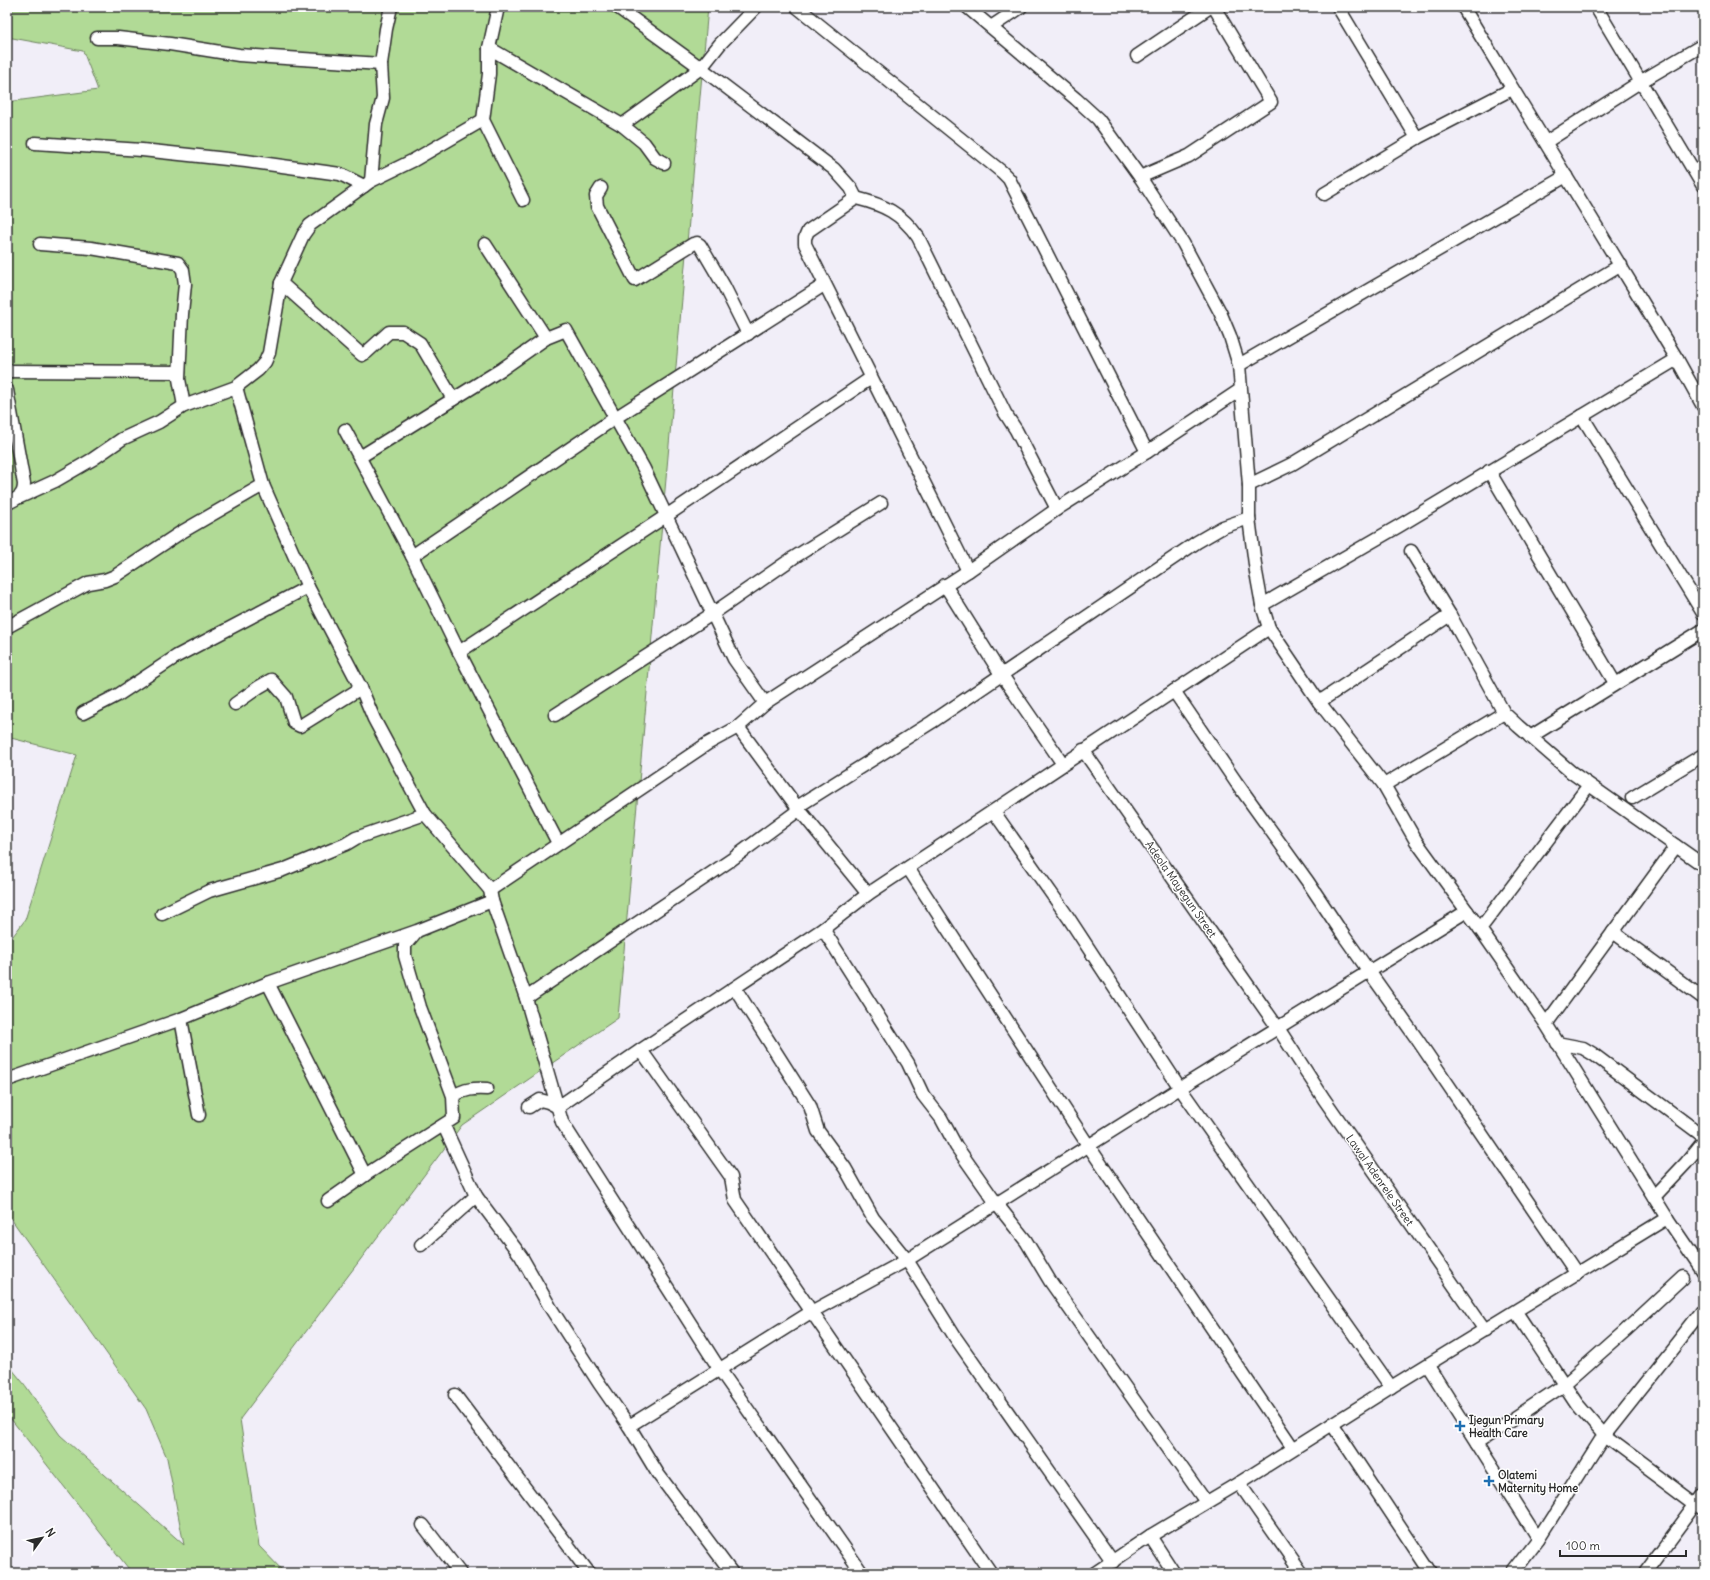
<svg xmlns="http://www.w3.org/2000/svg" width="1710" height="1580" viewBox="0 0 1710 1580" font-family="Delius,sans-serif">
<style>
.green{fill:#b1da96;stroke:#6e8260}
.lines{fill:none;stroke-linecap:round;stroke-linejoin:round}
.minor-casing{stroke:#2b2b2b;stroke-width:15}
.minor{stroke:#fff;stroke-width:12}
.poi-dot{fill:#1f6fb2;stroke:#fff;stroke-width:1.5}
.labels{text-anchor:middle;stroke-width:3;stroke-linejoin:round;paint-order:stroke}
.street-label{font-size:11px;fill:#2b2b2b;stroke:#fff}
.poi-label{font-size:11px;font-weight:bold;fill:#2b2b2b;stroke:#fff;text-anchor:start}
</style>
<rect width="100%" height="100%" fill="#f1eef8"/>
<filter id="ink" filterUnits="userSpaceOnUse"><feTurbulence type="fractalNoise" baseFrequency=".025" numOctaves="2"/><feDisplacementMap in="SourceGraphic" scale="8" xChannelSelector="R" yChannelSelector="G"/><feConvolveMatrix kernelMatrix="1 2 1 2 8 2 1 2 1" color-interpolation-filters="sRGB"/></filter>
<g filter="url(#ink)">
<path class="green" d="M17,7H708L618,1018L462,1125L240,1419L259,1546L285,1573H132L7,1414V1363L25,1385L60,1435L184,1545L167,1458L146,1409L7,1213V944L25,920L77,755L7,737V102L98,90L83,51L7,37V13Z"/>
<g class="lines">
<defs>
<g id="minor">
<path d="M498,7L489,48V74L483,120L523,200"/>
<path d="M617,7L701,68L834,169L851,188L856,198"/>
<path d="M797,7L1002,172L1009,179L1147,452"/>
<path d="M967,7L1076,99L1098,119L1140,177L1183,243L1220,312L1230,336L1239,365L1249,485V518L1256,572L1262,605L1269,628L1319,702L1384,785L1416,841L1480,929L1546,1024L1667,1218L1703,1271"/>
<path d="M1338,7L1417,138"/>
<path d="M1463,7L1677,359L1703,406"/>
<path d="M1596,7L1703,186"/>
<path d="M991,27L1021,7"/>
<path d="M97,38H118L170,44L239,55L381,64"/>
<path d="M489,48L622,125L644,143L655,158L664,163"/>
<path d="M1137,56L1210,7"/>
<path d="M622,125L701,68L720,44L756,7"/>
<path d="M1546,142L1640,82L1703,45"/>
<path d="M35,143L142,150L246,161L340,174L364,186"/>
<path d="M1140,177L1189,156L1271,102L1214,7"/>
<path d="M371,181L376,124L383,98L381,64L386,29L391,7"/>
<path d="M601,188L596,196L597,206L635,280L693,244L697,243L700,245L724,286L748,334"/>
<path d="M1324,194L1417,138L1512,89"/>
<path d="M40,244L91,248L178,263L183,270L185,284L182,314L179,379L184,406"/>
<path d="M485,244L546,338"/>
<path d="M281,283L362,355L367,352L389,332H403L420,343L453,399"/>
<path d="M1239,365L1566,176"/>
<path d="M7,371L179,372"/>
<path d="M236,387L263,485L308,587L361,688L374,719L425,814L490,890L492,901L526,998L562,1122L720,1370L862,1573"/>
<path d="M7,390L24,484C24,496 17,499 7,503"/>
<path d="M1582,416L1703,613"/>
<path d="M345,430L412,556L459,652L558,843"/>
<path d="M360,457L502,369L546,338L566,330L644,469L734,659L765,703"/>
<path d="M1489,471L1615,683"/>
<path d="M1249,485L1292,464L1621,265"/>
<path d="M20,497L55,481L93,459L122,439L159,422L184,406L236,387L258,370L265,362L269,353L281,283L303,235L310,225L371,181L414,160L483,120"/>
<path d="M1411,551L1450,615L1504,713L1518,726L1571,772L1703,865"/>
<path d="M412,556L615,418L824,285"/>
<path d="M968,571L805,244V238L808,231L856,198C884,205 901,213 918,237L1005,413L1016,430L1057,509"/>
<path d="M945,585L997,668L1063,764"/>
<path d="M1262,605L1399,526L1677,359"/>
<path d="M7,627L88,583L105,580L115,576L180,533L263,485"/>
<path d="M459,652L666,516L871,378"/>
<path d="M1174,691L1236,782L1308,882L1344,936L1417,1039L1577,1274"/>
<path d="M1319,702L1450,615"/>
<path d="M235,704L259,687L271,680L286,697L294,723L300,726L361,688"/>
<path d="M83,713L118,695L177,656L308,587"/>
<path d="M555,715L712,614L793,558L881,503"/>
<path d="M738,727L797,807L868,894"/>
<path d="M1530,737L1703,630"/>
<path d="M1083,750L1278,1028L1324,1099L1485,1330"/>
<path d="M1384,785L1504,713"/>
<path d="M1632,798L1703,755"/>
<path d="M994,812L1068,917L1180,1088L1391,1387"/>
<path d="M908,868L1088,1145L1293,1448"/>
<path d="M490,890L707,744L738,727L765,703L968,571L1057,509L1147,452L1240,390"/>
<path d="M162,914L209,891L283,870L346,844L356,838L425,814"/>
<path d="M823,929L908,1063L923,1095L941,1118L956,1146L996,1203L1026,1241L1050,1281L1206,1502"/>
<path d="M1480,929L1589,785"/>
<path d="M1613,932L1703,998"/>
<path d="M268,983L365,1175"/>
<path d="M735,988L810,1106L818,1131L845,1168L873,1218L907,1260L955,1337L1113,1562"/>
<path d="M526,998L731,860L796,812L797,807L932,722L1197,542L1223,527L1249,518"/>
<path d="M181,1019L199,1115"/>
<path d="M1546,1024L1676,846"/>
<path d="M1557,1043L1583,1048L1593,1054L1703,1136"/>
<path d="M641,1050L731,1177L735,1200L991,1573"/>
<path d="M10,1079L181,1019L268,983L417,931L492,901"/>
<path d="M453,1096C465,1089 474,1088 487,1089"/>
<path d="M529,1107L540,1100L548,1102L558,1107"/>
<path d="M558,1107L641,1050L823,929L868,894L1269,628"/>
<path d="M444,1126L476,1196L521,1256L550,1307L599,1383L629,1426L658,1474L732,1573"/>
<path d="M1654,1197L1686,1163L1703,1142"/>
<path d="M328,1201L365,1175L454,1118L453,1096L420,1007L405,956V945L416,932"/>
<path d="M421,1245L476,1196"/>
<path d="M1516,1312L1577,1404L1604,1435L1703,1509"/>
<path d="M1428,1366L1538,1539"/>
<path d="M455,1395L589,1573"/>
<path d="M1332,1424L1431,1573"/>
<path d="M629,1426L811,1312L907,1260L1180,1088L1467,911"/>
<path d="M1477,1443L1564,1385L1625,1331L1683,1277"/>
<path d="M1239,1483L1302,1573"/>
<path d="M423,1525L460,1573"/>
<path d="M1150,1536L1174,1573"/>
<path d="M1095,1573L1150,1536L1239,1483L1391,1387L1667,1218"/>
<path d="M1512,1573L1538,1539L1604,1435L1703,1310"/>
<path d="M1645,1573L1703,1495"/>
</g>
</defs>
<use href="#minor" class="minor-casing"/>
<use href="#minor" class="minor"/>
</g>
</g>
<g class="poi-dot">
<path d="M1458 1420h4v4h4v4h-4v4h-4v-4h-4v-4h4z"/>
<path d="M1487 1475h4v4h4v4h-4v4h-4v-4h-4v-4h4z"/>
</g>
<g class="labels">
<g class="street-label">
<text transform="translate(1181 889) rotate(55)" y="4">Adeola Mayegun Street</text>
<text transform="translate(1380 1180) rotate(55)" y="4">Lawal Adenrele Street</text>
</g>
<g class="poi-label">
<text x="1469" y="1424">Ijegun Primary<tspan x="1469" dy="13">Health Care</tspan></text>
<text x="1498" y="1479">Olatemi<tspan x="1498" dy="13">Maternity Home</tspan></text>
</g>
</g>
<rect width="1710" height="1580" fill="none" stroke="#fff" stroke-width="24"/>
<rect x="12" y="12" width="1686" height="1556" fill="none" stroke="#2b2b2b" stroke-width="1.5" filter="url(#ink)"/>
<g transform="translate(42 1538) rotate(57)" stroke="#ffffff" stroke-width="3" paint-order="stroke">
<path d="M0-3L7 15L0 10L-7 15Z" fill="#2b2b2b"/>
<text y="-6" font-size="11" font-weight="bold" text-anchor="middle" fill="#2b2b2b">N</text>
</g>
<path d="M1560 1550v6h126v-6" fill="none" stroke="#2b2b2b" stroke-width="2"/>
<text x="1566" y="1550" font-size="12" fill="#2b2b2b" stroke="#ffffff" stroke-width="3" paint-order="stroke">100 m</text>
</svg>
